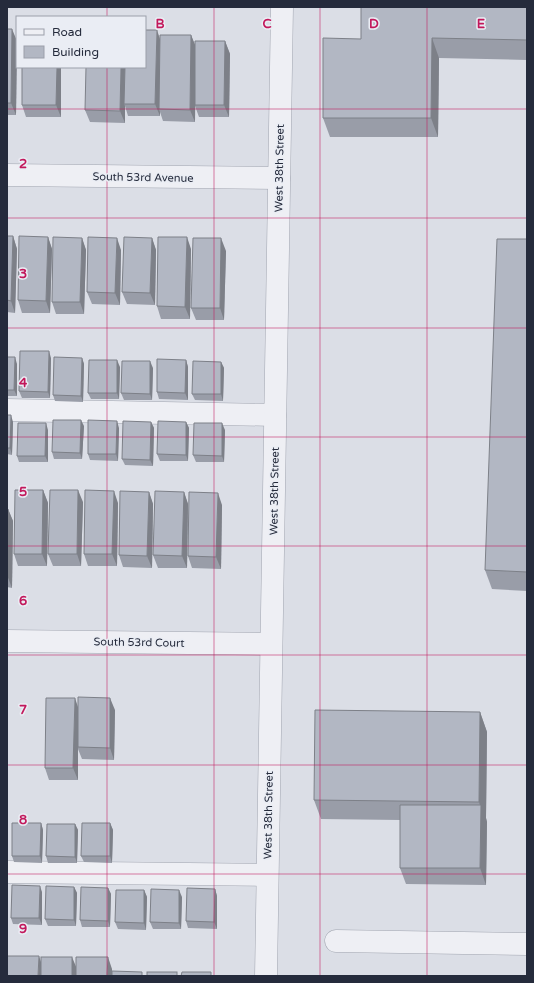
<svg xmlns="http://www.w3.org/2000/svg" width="534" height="983" viewBox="0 0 534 983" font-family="'Varela Round',sans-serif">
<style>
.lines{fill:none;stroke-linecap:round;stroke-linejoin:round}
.minor-casing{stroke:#a1a5b0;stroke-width:23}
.minor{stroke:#eeeff4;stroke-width:22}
.wall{fill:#999da8}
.shaded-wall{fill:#7d8088}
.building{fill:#b2b7c3;stroke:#7d8088}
.grid{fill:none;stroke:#c2185b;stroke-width:1;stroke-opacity:0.55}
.labels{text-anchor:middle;stroke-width:3;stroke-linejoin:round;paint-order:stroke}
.street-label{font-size:11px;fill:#252b3c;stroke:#eaedf4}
.grid-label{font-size:13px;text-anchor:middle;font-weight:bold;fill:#c2185b;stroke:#eaedf4;stroke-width:3;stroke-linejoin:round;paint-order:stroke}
</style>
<rect width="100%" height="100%" fill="#dbdee6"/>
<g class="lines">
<defs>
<g id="minor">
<path d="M7,175L279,178"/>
<path d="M7,410L275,415"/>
<path d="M7,641L271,644"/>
<path d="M7,872L267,875"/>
<path d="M336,941L527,944"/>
<path d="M266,976L282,7"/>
</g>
</defs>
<use href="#minor" class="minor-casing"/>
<use href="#minor" class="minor"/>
</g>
<g class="wall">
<path d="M527,7V60L439,58L438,137H330L323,118L361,39Z"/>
<path d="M7,29L17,41L16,115H7Z"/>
<path d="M191,35L195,46L225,41L230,54L229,117H199L195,106V122L163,121L160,112V116H128L125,106V123L90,122L85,110L145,67L160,39Z"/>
<path d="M61,67V117H26L22,105Z"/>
<path d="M7,236H13L17,249L15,313L7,312Z"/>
<path d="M48,237L52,249L50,313H22L18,300Z"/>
<path d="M82,238L86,250L84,314H56L52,302Z"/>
<path d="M152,238L156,250L155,305L127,304L122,292Z"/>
<path d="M527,239V591L492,589L485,570Z"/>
<path d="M191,249L190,319H161L157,306Z"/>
<path d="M121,250L120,305L92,304L87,292Z"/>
<path d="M226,251L224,320H196L191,308Z"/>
<path d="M7,357L17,364V396H7Z"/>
<path d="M51,358L50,398H22L19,391Z"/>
<path d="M82,358L84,364L83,402L55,401L53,395Z"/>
<path d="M186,360L188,367V400L159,399L157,392Z"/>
<path d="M221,362L224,368L223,401L195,400L192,394Z"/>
<path d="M120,367L119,399H91L88,393Z"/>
<path d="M153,368L152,400H124L121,393Z"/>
<path d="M7,415L13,422L12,455L7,454Z"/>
<path d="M151,422L154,428L153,466L125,465L122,459Z"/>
<path d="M186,422L189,428L188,461H160L157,454Z"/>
<path d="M84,426L82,459H54L52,452Z"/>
<path d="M119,428L118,461L90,460L88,454Z"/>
<path d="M48,430V462H19L17,456Z"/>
<path d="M225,430L224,462H196L193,455Z"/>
<path d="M43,490L48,503L47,566H18L14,554Z"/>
<path d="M149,492L153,504L152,568L123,567L119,555Z"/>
<path d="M184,492L188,504L187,568H158L153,555Z"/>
<path d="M83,502L81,566H53L48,554Z"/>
<path d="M118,503L117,566H88L84,554Z"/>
<path d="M222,505L221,569L192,568L188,556Z"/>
<path d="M7,509H8L13,521L12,588L7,587Z"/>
<path d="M78,708L115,710L114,760L82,759L78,749V780H49L45,768Z"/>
<path d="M480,712L487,732L486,818L487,822L486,885L406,884L400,868V820L321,819L314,800Z"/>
<path d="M41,823L43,830L42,863L14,862L12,856Z"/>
<path d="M110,823L113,830L112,863L84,862L81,856Z"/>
<path d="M75,824L78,830L77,863H48L46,856Z"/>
<path d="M74,887L77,893L76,926H48L45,919Z"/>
<path d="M108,888L111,894L110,927H82L80,920Z"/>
<path d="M215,889L217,896V929L188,928L186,921Z"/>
<path d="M144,890L147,897L146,930L118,929L115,922Z"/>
<path d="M42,892V925L13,924L11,918Z"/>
<path d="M182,897L181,929H153L150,922Z"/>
</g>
<g class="shaded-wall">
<path d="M12,29L17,41L16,115L11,103Z"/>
<path d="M157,30L161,42L159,109L160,112V116L155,104Z"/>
<path d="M191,35L196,47L195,122L190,110Z"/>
<path d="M432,38L439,58L438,137L431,118Z"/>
<path d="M225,41L230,54L229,117L224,105Z"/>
<path d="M57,67H61V117L56,105Z"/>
<path d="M121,67H126L124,104L125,106V123L120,111Z"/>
<path d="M13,236L17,249L15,313L11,301Z"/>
<path d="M48,237L52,249L50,313L46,301Z"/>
<path d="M187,237L191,249L190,319L185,307Z"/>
<path d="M82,238L86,250L84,314L80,302Z"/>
<path d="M117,238L121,250L120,305L115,293Z"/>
<path d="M152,238L156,250L155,305L150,293Z"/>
<path d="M221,238L226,251L224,320L220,308Z"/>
<path d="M49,351L51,358L50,398L48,392Z"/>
<path d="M15,357L17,364V396L14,390Z"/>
<path d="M82,358L84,364L83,402L81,396Z"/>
<path d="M117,360L120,367L119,399L117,393Z"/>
<path d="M186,360L188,367V400L185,393Z"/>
<path d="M150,361L153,368L152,400L150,394Z"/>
<path d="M221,362L224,368L223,401L221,394Z"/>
<path d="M11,415L13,422L12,455L10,448Z"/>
<path d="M81,420L84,426L82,459L80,453Z"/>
<path d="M117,421L119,428L118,461L116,454Z"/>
<path d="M151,422L154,428L153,466L150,460Z"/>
<path d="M186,422L189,428L188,461L186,455Z"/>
<path d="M46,423L48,430V462L45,456Z"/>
<path d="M222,423L225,430L224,462L222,456Z"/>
<path d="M43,490L48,503L47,566L42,554Z"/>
<path d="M78,490L83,502L81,566L77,554Z"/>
<path d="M114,491L118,503L117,566L112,554Z"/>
<path d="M149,492L153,504L152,568L147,556Z"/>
<path d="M184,492L188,504L187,568L182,556Z"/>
<path d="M218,493L222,505L221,569L216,557Z"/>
<path d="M8,509L13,521L12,588L7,575Z"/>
<path d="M75,698L79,710L78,747V780L73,768Z"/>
<path d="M110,698L115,710L114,760L110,748Z"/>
<path d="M480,712L487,732L486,818L487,822L486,885L480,868L481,809L479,802Z"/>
<path d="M41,823L43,830L42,863L40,856Z"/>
<path d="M110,823L113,830L112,863L110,856Z"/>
<path d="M75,824L78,830L77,863L75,857Z"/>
<path d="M7,826L8,830V863L7,861Z"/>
<path d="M40,886L42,892V925L39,918Z"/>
<path d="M7,887L8,891V924L7,922Z"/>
<path d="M74,887L77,893L76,926L74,920Z"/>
<path d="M108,888L111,894L110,927L108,921Z"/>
<path d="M215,889L217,896V929L214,922Z"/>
<path d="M144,890L147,897L146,930L144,923Z"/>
<path d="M179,890L182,897L181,929L179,923Z"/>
<path d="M39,956L43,968V976H38Z"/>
<path d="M72,957L77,969V976H72Z"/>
<path d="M108,957L112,969V976H107Z"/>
</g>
<g class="building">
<path d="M361,7H527V40L432,38L431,118H323V38L361,39Z"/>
<path d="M7,29H12L11,103H7Z"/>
<path d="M145,30H157L155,104H124L125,67H145Z"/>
<path d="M160,35H191L190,110L159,109Z"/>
<path d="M195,41H225L224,105H195Z"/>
<path d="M22,67H57L56,105H22Z"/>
<path d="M86,67H121L120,111L85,110Z"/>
<path d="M7,236H13L11,301L7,300Z"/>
<path d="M19,236L48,237L46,301L18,300Z"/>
<path d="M53,237L82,238L80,302H52Z"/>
<path d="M88,237L117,238L115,293L87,292Z"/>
<path d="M124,237L152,238L150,293L122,292Z"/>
<path d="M158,237H187L185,307L157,306Z"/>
<path d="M193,238H221L220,308H191Z"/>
<path d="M497,239H527V572L485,570Z"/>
<path d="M20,351H49L48,392L19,391Z"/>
<path d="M7,357H15L14,390H7Z"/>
<path d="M54,357L82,358L81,396L53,395Z"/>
<path d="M157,359L186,360L185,393L157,392Z"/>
<path d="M89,360H117V393H88Z"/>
<path d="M122,361H150V394L121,393Z"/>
<path d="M193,361L221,362V394H192Z"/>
<path d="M7,415H11L10,448H7Z"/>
<path d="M53,420H81L80,453L52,452Z"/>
<path d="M88,420L117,421L116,454H88Z"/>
<path d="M123,421L151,422L150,460L122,459Z"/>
<path d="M158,421L186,422V455L157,454Z"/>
<path d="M18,423H46L45,456H17Z"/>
<path d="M194,423H222V456L193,455Z"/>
<path d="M15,490H43L42,554H14Z"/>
<path d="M50,490H78L77,554H48Z"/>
<path d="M85,490L114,491L112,554H84Z"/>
<path d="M120,491L149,492L147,556L119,555Z"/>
<path d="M155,491L184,492L182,556L153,555Z"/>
<path d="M189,492L218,493L216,557L188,556Z"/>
<path d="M7,509H8L7,575Z"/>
<path d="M78,697L110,698V748L78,747Z"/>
<path d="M46,698H75L73,768H45Z"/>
<path d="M315,710L480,712L479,802L314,800Z"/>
<path d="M400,805H481L480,868H400Z"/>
<path d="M12,823H41L40,856H12Z"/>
<path d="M82,823H110V856H81Z"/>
<path d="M47,824H75V857L46,856Z"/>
<path d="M12,885L40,886L39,918H11Z"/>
<path d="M46,886L74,887V920L45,919Z"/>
<path d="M81,887L108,888V921L80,920Z"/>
<path d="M187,888L215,889L214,922L186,921Z"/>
<path d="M151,889L179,890V923L150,922Z"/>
<path d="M116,890H144V923L115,922Z"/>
<path d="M7,956H39L38,976H7Z"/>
<rect x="41" y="957" width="31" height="19"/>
<path d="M76,957H108L107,976H76Z"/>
<path d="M112,971L142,972V976H112Z"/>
<rect x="147" y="972" width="30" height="4"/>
<path d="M182,972H211V976H181Z"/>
</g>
<path class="grid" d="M107,7V17M214,7V976M320,7V976M427,7V976M107,67V976M7,109H527M7,218H527M7,328H527M7,437H527M7,546H527M7,655H527M7,765H527M7,874H527"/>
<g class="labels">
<g class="street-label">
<text transform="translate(279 168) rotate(-89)" y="4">West 38th Street</text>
<text transform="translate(143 177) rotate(1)" y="4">South 53rd Avenue</text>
<text transform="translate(274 491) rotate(-89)" y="4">West 38th Street</text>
<text transform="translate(139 642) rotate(1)" y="4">South 53rd Court</text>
<text transform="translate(268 815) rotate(-89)" y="4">West 38th Street</text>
</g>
</g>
<g class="grid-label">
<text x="160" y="28">B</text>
<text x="267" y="28">C</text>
<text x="374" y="28">D</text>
<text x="481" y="28">E</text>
<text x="23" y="168">2</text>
<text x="23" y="278">3</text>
<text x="23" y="387">4</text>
<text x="23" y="496">5</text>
<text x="23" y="605">6</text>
<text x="23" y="714">7</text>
<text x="23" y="824">8</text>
<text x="23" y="933">9</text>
</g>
<rect width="534" height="983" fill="none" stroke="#252b3c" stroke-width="16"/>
<rect x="16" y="16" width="130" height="52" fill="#eaedf4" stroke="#9b9faa"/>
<rect x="24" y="29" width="20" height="6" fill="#eeeff4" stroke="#9b9faa"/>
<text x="52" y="36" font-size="12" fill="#252b3c">Road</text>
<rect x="24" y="46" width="20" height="12" fill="#b2b7c3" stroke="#9b9faa"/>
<text x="52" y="56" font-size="12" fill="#252b3c">Building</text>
</svg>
